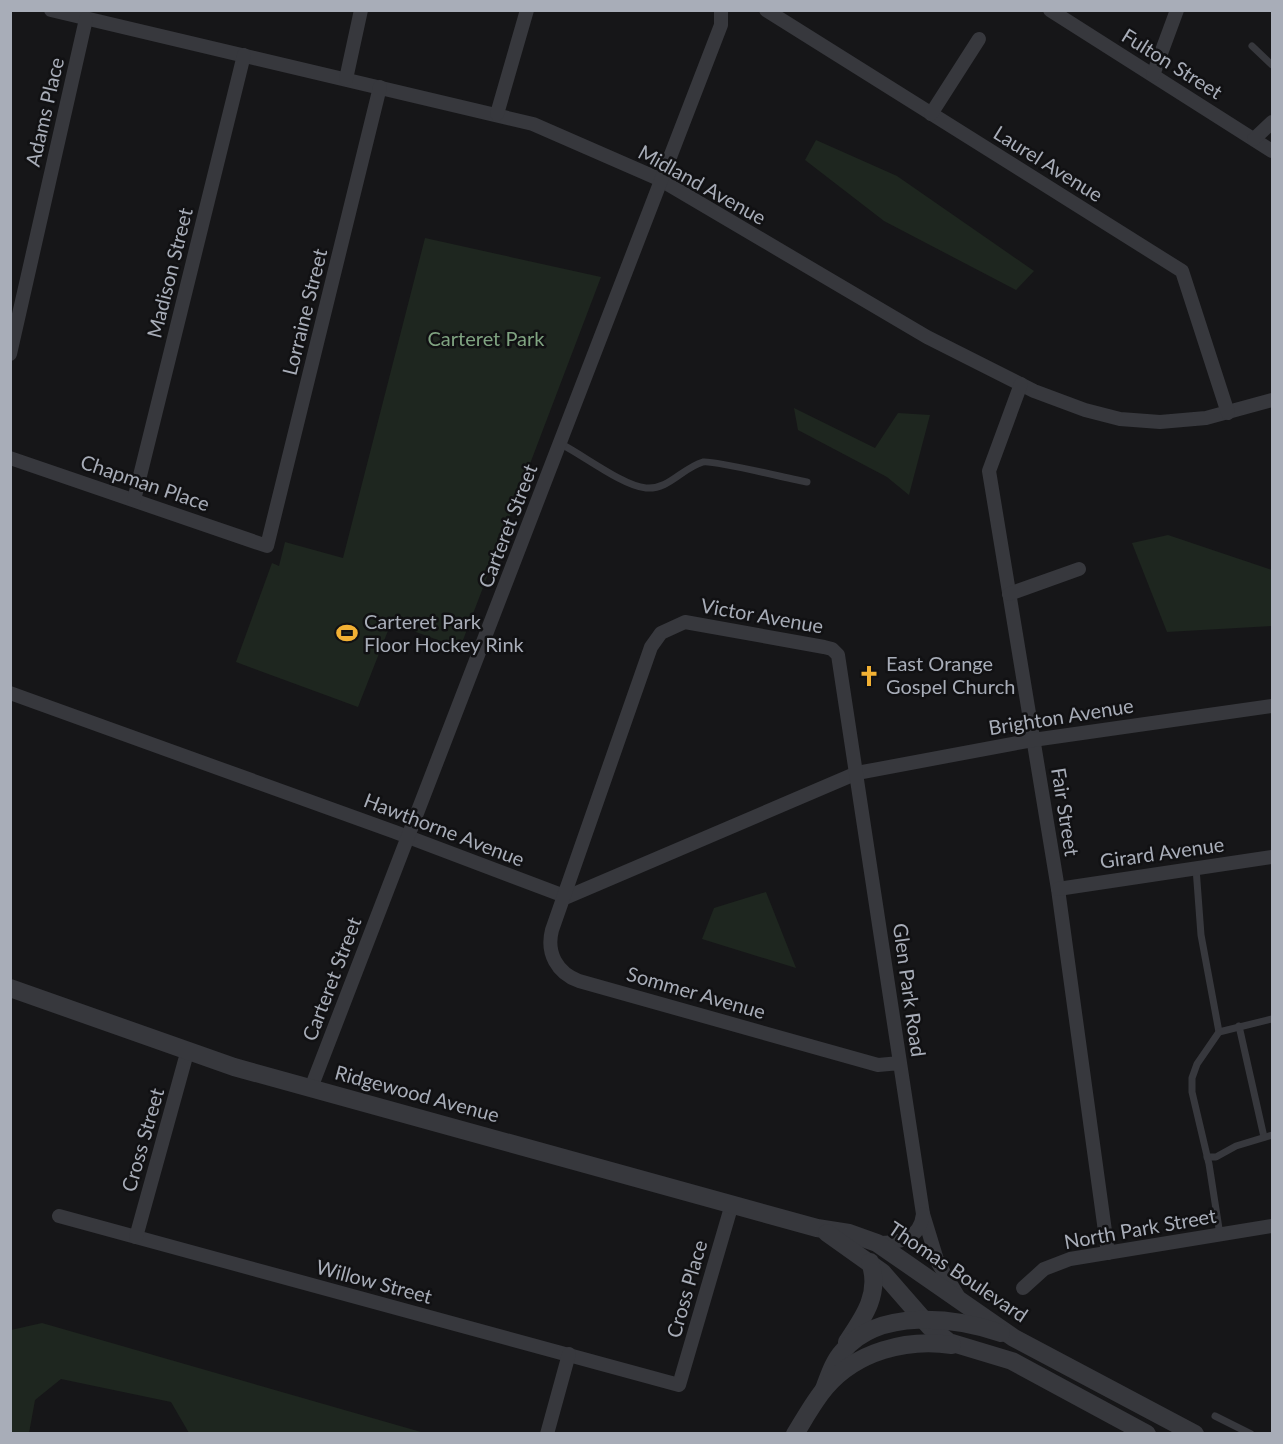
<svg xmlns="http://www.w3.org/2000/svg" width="1283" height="1444" viewBox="0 0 1283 1444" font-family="Lato,sans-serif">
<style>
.green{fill:#1e261f}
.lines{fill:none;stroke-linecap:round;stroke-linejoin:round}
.service{stroke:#37383d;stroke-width:7}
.minor{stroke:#37383d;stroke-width:14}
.tertiary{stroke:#37383d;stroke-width:18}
.labels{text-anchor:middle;stroke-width:5;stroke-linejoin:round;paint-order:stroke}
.street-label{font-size:20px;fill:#a8adb8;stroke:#111113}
.park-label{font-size:20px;fill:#7fa381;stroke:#111113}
.poi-label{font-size:20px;fill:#a8adb8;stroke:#111113;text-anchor:start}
</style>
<rect width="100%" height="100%" fill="#161618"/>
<g class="green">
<path d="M816,140L897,176L1034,271L1016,290L884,221L805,160Z"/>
<path d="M425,238L601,277L460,648L391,623L358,707L236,662L272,563L279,566L285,542L343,558Z"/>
<path d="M794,408L875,448L898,413L930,415L909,495L887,477L798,430Z"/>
<path d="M1168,535L1272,570V626L1167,632L1132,543Z"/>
<path d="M766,892L796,968L702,939L714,908Z"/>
<path d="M42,1323L421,1432L422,1433H189L171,1402L61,1379L35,1400L29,1433H11V1330Z"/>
</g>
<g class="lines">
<g class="service">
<path d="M1252,46L1272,65"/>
<path d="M561,444C583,455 623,486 646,488C669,490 682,468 703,462C714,460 790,479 807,482"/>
<path d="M1196,868L1201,935L1219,1032"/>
<path d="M1239,1026L1264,1137"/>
<path d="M1207,1157H1216L1236,1146L1272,1135"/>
<path d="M1220,1235L1209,1164L1192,1092V1078L1197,1064L1219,1032L1272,1019"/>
<path d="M1215,1416L1251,1434"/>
</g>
<g class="minor">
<path d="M51,10L533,124L659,179L927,337L1034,391L1085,410L1120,419L1160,422L1206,418L1272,400"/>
<path d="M766,10L1182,271L1228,413"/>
<path d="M1050,10L1272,151"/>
<path d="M1153,75L1177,10"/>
<path d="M346,79L361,10"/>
<path d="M497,114L527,10"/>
<path d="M931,114L979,39"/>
<path d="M1254,139L1272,122"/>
<path d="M10,354L86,19"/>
<path d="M1021,384L989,471L1058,889L1108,1253"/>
<path d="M10,458L267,546L380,87"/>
<path d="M134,500L244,55"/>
<path d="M1009,594L1079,569"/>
<path d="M10,693L395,832L567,897L857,773L1033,740L1272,706"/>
<path d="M1058,889L1272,857"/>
<path d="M900,1063L878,1065L579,981C557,973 546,953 552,930L651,647L661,633L685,622L824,647L832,649L838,655L923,1214L938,1263L958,1296"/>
<path d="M311,1088L721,25V10"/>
<path d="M59,1216L679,1385L732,1204"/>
<path d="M136,1237L187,1053"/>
<path d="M877,1243C899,1243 920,1240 923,1214"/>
<path d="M1023,1288L1044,1269L1070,1259L1272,1226"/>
<path d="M547,1434L569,1354"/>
</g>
<g class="tertiary">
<path d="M10,988L234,1067L817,1228L849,1233L877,1243L1014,1338L1195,1434"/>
<path d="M827,1233L882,1272L930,1327L949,1342L1012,1361L1147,1434"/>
<path d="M847,1342C864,1317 881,1293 870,1262"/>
<path d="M824,1389C829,1376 833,1362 843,1351C879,1308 954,1317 1001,1333"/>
<path d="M795,1434C805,1418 814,1401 826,1387C856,1352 906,1338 952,1345"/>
</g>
</g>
<defs>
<symbol id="stadium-bare" viewBox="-9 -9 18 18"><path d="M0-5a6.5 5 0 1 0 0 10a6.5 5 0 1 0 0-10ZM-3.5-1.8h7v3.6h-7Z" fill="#f2b134" stroke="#111113" stroke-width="2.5" paint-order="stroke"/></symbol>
<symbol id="church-bare" viewBox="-9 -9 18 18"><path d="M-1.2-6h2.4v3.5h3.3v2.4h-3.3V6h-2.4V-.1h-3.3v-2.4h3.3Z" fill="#f2b134" stroke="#111113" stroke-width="2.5" paint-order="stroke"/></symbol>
</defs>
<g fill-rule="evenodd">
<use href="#stadium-bare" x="332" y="618" width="30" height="30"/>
<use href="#church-bare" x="854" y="661" width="30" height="30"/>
</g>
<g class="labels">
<g class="street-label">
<text transform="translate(1172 64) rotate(32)" y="7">Fulton Street</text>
<text transform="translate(45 112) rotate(-77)" y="7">Adams Place</text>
<text transform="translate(1048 164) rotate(32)" y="7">Laurel Avenue</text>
<text transform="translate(702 185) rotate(29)" y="7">Midland Avenue</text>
<text transform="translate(170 273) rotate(-76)" y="7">Madison Street</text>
<text transform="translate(305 312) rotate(-76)" y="7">Lorraine Street</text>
<text transform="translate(145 483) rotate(19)" y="7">Chapman Place</text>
<text transform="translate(508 526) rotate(-69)" y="7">Carteret Street</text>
<text transform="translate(762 616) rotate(10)" y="7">Victor Avenue</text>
<text transform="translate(1061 717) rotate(-9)" y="7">Brighton Avenue</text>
<text transform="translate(1065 812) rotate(81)" y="7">Fair Street</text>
<text transform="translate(444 830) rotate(21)" y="7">Hawthorne Avenue</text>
<text transform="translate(1162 853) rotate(-8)" y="7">Girard Avenue</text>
<text transform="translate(332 979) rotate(-69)" y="7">Carteret Street</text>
<text transform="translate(909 990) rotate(82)" y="7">Glen Park Road</text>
<text transform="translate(696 993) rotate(16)" y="7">Sommer Avenue</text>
<text transform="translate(417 1094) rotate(15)" y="7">Ridgewood Avenue</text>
<text transform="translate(143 1140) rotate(-74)" y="7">Cross Street</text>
<text transform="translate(1140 1229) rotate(-10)" y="7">North Park Street</text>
<text transform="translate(958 1272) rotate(34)" y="7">Thomas Boulevard</text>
<text transform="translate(374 1282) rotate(15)" y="7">Willow Street</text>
<text transform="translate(687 1289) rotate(-74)" y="7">Cross Place</text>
</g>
<g class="park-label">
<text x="486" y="346">Carteret Park</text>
</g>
<g class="poi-label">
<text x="364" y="629">Carteret Park<tspan x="364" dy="23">Floor Hockey Rink</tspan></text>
<text x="886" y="671">East Orange<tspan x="886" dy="23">Gospel Church</tspan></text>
</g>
</g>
<rect width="1283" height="1444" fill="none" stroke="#a8adb8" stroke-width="24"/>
</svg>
